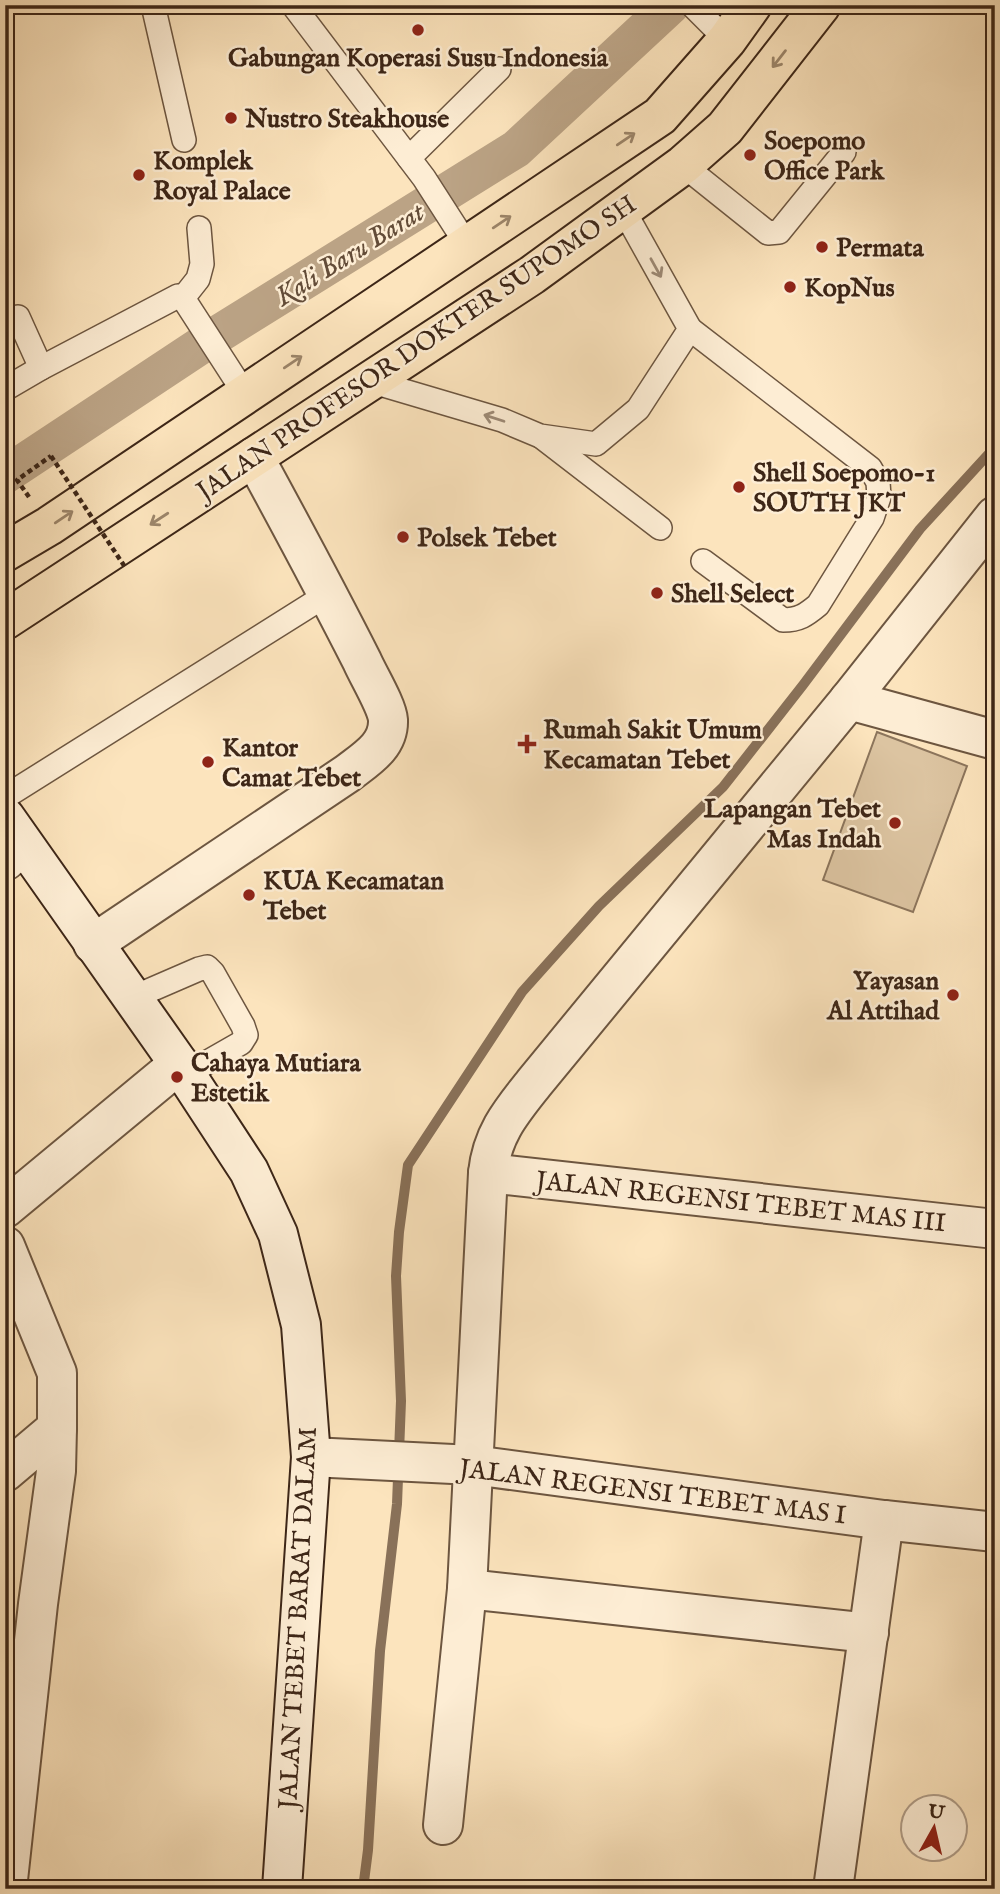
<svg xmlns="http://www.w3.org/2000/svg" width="1000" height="1894" viewBox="0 0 1000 1894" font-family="'IM FELL English',serif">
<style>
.green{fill:#dcc4a1;stroke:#8c755c;stroke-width:2}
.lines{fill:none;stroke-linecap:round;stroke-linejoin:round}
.stream{stroke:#897159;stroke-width:10}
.canal{stroke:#bba385;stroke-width:38}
.lane-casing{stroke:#6d5640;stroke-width:26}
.street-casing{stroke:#6d5640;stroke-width:42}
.secondary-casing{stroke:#3d2617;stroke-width:42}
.primary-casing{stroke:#3d2617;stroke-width:42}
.path{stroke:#3d2617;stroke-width:4.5;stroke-dasharray:5 3.5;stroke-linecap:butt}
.lane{stroke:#fdedd4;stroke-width:23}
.street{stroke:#fdedd4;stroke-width:38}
.secondary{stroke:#fdedd4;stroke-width:38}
.primary{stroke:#fce4bd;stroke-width:38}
.path-bridge{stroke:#3d2617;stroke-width:4.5;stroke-dasharray:5 3.5;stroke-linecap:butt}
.oneway{stroke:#9c856a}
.oneway2{stroke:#9d8a76}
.poi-dot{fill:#8f2418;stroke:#fdedd4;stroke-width:2.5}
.labels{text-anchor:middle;stroke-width:5;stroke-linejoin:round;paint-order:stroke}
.poi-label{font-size:26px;font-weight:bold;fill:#3d2617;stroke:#fdedd4;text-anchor:start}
.street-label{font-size:26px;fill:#3d2617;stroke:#fdedd4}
.water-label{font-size:28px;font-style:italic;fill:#634c38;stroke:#fdedd4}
</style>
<rect width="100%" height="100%" fill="#fce4bd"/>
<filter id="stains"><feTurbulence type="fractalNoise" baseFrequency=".00286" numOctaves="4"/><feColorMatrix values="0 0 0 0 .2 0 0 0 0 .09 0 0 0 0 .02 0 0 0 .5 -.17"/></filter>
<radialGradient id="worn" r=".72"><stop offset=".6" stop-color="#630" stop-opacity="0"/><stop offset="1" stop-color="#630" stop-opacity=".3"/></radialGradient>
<path class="green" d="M877,732L967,766L913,912L823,880Z"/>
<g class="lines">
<path class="stream" d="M363,1889L368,1850L380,1651L397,1504L401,1401L396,1276L399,1232L408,1165L522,992L599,906L723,787L803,685L920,529L995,447"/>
<path class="canal" d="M5,475L212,338L516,149L671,5"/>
<defs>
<g id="lane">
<path d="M153,5L184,140"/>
<path d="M293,5L424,178L467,245"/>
<path d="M692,5L727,40"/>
<path d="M409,158L499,69"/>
<path d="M683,165L768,233L779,232L844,152"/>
<path d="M183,298L198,279L202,264L199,228"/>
<path d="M18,317L41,368"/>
<path d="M690,329L870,468L878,482L879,497L872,518L818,605C806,615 799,620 783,620L703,561"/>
<path d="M370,381L502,420L540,436L596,444L638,409L690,329L623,209"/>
<path d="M5,389L41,368L178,296L183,298L245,394"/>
<path d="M543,438L660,528"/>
<path d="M5,797L328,594"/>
<path d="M5,868L10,867L28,851"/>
<path d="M132,998L199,969L207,967L213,973L243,1026L246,1035L241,1043L185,1075"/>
</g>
<g id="street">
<path d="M849,700L995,740"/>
<path d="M93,944L348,773C366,759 389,746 388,720C387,706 368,675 362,661C327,592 291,525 254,457"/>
<path d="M488,1173L995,1229"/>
<path d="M5,1208L179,1064"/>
<path d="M5,1246L57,1373V1428L56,1471L38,1604L7,1889"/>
<path d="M311,1457L473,1465L884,1520L995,1532"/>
<path d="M5,1472L57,1428"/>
<path d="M467,1589L869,1633"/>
<path d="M443,1825L467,1589L488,1173C492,1134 511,1112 534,1083L849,700L995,516"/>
<path d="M833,1889L884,1520"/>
</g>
<path id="secondary" d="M5,817L179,1064L249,1171L278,1234L301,1325L311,1457L282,1889"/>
<g id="primary">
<path d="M5,552L49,526L660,116L727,40L752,5"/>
<path d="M5,620L532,275L683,165L725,128L821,5"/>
</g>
</defs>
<use href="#lane" class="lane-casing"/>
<use href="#street" class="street-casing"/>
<use href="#secondary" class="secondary-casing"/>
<use href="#primary" class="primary-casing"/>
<path class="path" d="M29,497L17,480L51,456"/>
<use href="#lane" class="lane"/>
<use href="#street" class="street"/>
<use href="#secondary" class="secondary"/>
<use href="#primary" class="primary"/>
<path class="path-bridge" d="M51,456L125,567"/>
</g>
<defs><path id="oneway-shaft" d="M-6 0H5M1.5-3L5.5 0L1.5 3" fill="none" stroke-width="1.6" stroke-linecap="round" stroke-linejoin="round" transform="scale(1.75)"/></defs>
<g class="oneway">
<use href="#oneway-shaft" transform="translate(779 59) rotate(128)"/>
<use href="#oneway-shaft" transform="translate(626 139) rotate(-34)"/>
<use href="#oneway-shaft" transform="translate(502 222) rotate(-34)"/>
<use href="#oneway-shaft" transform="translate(293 362) rotate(-34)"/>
<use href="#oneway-shaft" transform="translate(64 517) rotate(-34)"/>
<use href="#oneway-shaft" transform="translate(159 519) rotate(147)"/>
</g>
<g class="oneway2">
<use href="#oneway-shaft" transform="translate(656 268) rotate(61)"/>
<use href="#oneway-shaft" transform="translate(494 418) rotate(-162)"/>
</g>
<g class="poi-dot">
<circle cx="418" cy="30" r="7"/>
<circle cx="231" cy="118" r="7"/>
<circle cx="750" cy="155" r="7"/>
<circle cx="139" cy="175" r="7"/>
<circle cx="822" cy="247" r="7"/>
<circle cx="790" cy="287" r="7"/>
<circle cx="739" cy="487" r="7"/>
<circle cx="403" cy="537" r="7"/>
<circle cx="657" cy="593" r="7"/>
<path d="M523.5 733.5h7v7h7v7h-7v7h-7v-7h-7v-7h7z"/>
<circle cx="208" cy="762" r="7"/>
<circle cx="895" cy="823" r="7"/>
<circle cx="249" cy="895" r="7"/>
<circle cx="953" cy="995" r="7"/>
<circle cx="177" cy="1077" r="7"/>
</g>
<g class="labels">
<g class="poi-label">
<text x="418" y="66" text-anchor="middle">Gabungan Koperasi Susu Indonesia</text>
<text x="245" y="127">Nustro Steakhouse</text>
<text x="764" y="149">Soepomo<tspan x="764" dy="30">Office Park</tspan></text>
<text x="153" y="169">Komplek<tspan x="153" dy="30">Royal Palace</tspan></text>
<text x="836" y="256">Permata</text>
<text x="804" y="296">KopNus</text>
<text x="753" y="481">Shell Soepomo-1<tspan x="753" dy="30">SOUTH JKT</tspan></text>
<text x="417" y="546">Polsek Tebet</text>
<text x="671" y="602">Shell Select</text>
<text x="543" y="738">Rumah Sakit Umum<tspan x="543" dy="30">Kecamatan Tebet</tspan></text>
<text x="222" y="756">Kantor<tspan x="222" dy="30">Camat Tebet</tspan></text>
<text x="881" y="817" text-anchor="end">Lapangan Tebet<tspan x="881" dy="30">Mas Indah</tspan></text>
<text x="263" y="889">KUA Kecamatan<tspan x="263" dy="30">Tebet</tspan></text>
<text x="939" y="989" text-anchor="end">Yayasan<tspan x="939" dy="30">Al Attihad</tspan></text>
<text x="191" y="1071">Cahaya Mutiara<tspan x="191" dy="30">Estetik</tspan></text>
</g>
<g class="street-label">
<text transform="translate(416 347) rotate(-34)" y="9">JALAN PROFESOR DOKTER SUPOMO SH</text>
<text transform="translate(741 1201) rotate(6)" y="9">JALAN REGENSI TEBET MAS III</text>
<text transform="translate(653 1491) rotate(7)" y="9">JALAN REGENSI TEBET MAS I</text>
<text transform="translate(297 1618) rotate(-87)" y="9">JALAN TEBET BARAT DALAM</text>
</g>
<g class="water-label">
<text transform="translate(349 253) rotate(-32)" y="10">Kali Baru Barat</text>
</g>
</g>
<rect width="1000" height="1894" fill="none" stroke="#fce4bd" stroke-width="28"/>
<rect x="7" y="7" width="986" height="1880" fill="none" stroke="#3d2617" stroke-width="3.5"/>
<rect x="14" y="14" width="972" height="1866" fill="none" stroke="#3d2617" stroke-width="2"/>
<g transform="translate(934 1828) rotate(8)"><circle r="33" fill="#fdedd4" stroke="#b09d88" stroke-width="2"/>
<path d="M0-5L12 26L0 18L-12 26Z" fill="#8f2418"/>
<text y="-10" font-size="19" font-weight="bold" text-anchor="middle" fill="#3d2617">U</text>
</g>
<rect width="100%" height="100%" filter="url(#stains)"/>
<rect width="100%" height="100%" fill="url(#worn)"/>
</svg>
